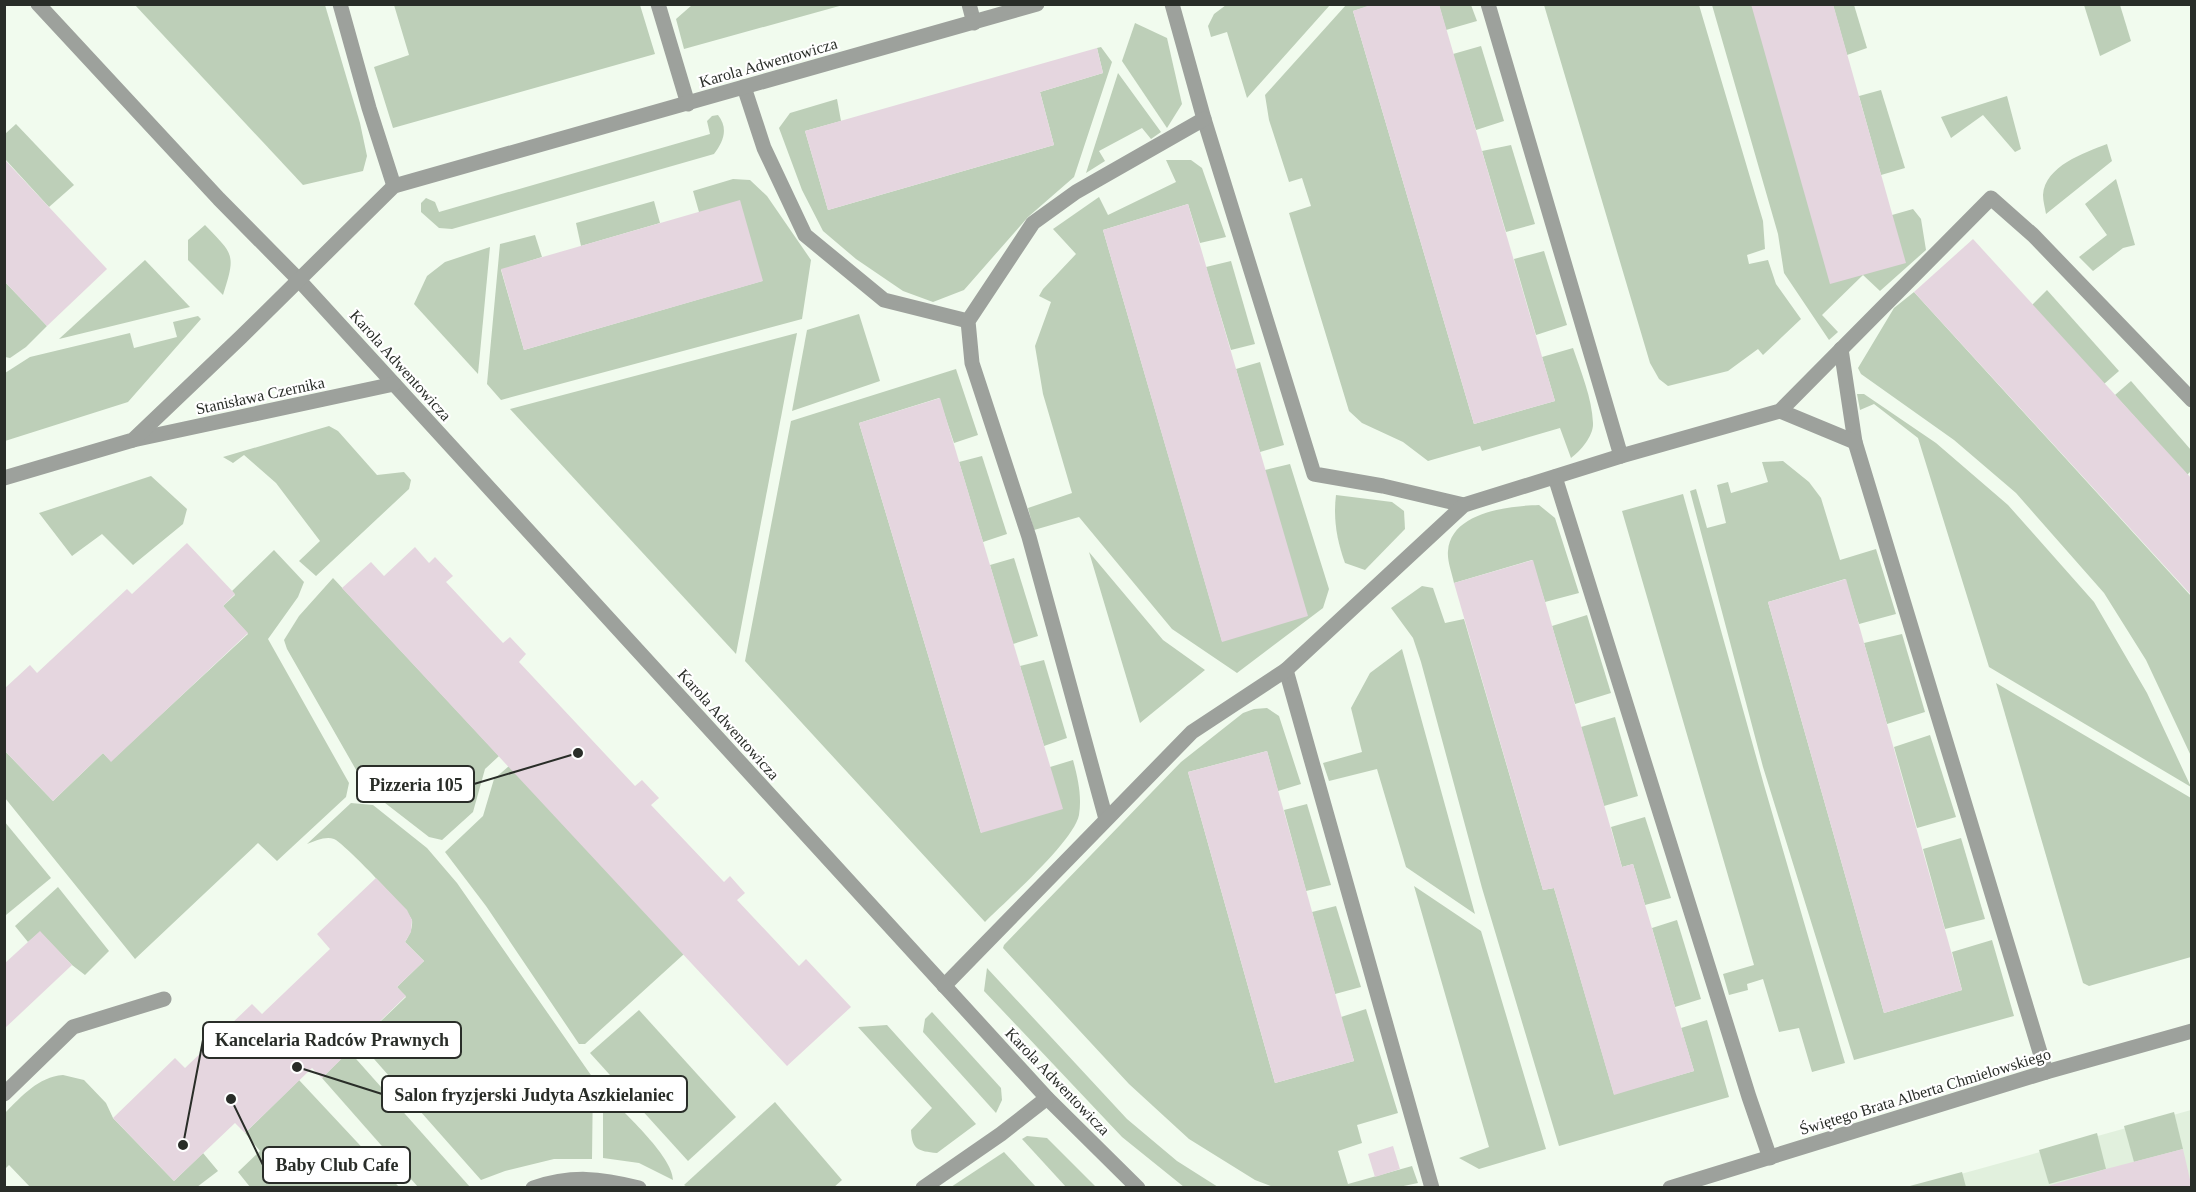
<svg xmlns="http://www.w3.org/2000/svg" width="2196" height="1192" viewBox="0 0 2196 1192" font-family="Georgia,serif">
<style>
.built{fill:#e1f0dd}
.green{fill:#bdcfb8}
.building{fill:#e5d6df}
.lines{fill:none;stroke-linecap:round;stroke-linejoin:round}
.minor{stroke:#9da19c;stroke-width:15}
.labels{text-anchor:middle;stroke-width:4.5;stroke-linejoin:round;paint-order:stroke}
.street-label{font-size:16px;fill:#292d28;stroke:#fff}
.leader{fill:none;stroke:#292d28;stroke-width:2}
.callout-dot{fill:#292d28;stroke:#fff;stroke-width:2}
.callout{fill:#fff;stroke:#292d28;stroke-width:2}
.callout-label{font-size:18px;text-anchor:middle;font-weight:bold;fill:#292d28}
</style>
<rect width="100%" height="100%" fill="#f1fbee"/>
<path class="built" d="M2191,1110V1187H1914Z"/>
<g class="green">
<path d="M135,5H325L360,123L367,156L363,171L303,185Z"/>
<path d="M394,5H640L655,54L393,128L374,67L409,55Z"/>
<path d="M692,5V4L843,5L684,49L676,19Z"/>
<path d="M1226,5V4L1330,5L1247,98L1227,32L1211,37L1208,26L1214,14Z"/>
<path d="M1346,5H1373L1353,11L1474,424L1555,401L1542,357L1573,348C1581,372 1592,398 1593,423C1594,435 1581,451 1571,458L1560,428L1482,451L1480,446L1428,461L1403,442L1362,423L1349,411L1289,213L1311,206L1302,178L1289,182L1269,120L1265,95Z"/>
<path d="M1439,5H1471L1477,21L1446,30Z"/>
<path d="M1544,5H1699L1763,221L1765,249L1747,255L1749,264L1768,260L1776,284L1801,319L1763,355L1758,349L1728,371L1668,386L1659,379L1650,363Z"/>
<path d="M1712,5H1751L1892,215L1913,209L1921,219L1926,250L1880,291L1863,275L1822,315L1838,332L1829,340L1784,273L1778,234Z"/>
<path d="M1833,5H1854L1867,48L1847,55Z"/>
<path d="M2084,5H2120L2131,41L2100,56Z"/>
<path d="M1135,23L1167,38L1182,104L1167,128L1122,61Z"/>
<path d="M1481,46L1504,121L1476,130L1453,54Z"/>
<path d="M1101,47L1112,62L1074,177L1028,217L964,290L933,302L903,291L856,259L823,231L802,190L779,128L790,113L837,99L841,121L805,131L828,210L1054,145L1040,92L1103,73L1097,48Z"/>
<path d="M1118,73L1161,132L1151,139L1142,128L1099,151L1105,161L1086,173Z"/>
<path d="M1881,90L1905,168L1881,175L1859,96Z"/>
<path d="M2007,96L2021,149L2015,152L1983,115L1951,138L1941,117Z"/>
<path d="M718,115C729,129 723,142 714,154L452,229L439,228L421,212V203L426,198L435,202L439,212L710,134L707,121L712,116Z"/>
<path d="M16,124L74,185L49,207L5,159V134Z"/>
<path d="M2107,144L2112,161L2046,214C2045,208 2043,201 2043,195C2045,166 2084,153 2107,144Z"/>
<path d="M1511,145L1535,224L1506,232L1482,151Z"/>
<path d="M1166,160H1191L1202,168L1226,237L1200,243L1188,204L1103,230L1222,641L1265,470L1290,464L1329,589L1323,608L1237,673L1172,629L1079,517L1034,530L1028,508L1072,493L1043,394L1035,346L1051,302L1039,296L1043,289L1076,254L1053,229L1099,197L1108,215L1176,182Z"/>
<path d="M733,179L750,180L767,196L811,260L802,319L501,400L487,384L500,244L535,235L542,257L501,270L524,350L762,281L699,212L693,191Z"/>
<path d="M2116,179L2135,245L2123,248L2093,271L2079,257L2107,235L2085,204Z"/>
<path d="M654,201L660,223L581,246L576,223Z"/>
<path d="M205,225C234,255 236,254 223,295L188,260V240Z"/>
<path d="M490,247L478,374L414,304L427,276L445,262Z"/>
<path d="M1544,251L1567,325L1536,335L1514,259Z"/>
<path d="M145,260L190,307L59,339Z"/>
<path d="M1231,261L1255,344L1231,350L1206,267Z"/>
<path d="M4,281L47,326L26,347L10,358L5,357Z"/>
<path d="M2047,290L2119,371L2104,384L2032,305Z"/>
<path d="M1914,292L2191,596V756L2146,660L2104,593L2016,493L1954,440L1861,374L1858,368L1894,308Z"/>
<path d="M859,314L880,381L792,411L807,330Z"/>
<path d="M198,316L201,319L128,402L5,441V373L30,357L130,333L134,348L177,337L173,322Z"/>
<path d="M797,333L736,654L510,409Z"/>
<path d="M1260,362L1284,445L1260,452L1236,369Z"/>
<path d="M956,369L978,435L954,443L939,398L859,423L981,833L1050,767L1073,760C1078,779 1082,796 1079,815C1074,841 1006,901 985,922L745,661L791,421Z"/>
<path d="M2131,381L2191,450V471L2187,475L2115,395Z"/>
<path d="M1857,394H1864L1936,443L2008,505L2094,602L2147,693L2191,787L1989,667L1918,438L1874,404L1860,410Z"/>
<path d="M329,426L338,431L377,475L404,472L411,480L409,489L316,576L299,561L320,541L276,483L244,455L233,463L223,457Z"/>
<path d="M982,456L1007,534L983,542L959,462Z"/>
<path d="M1783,461L1809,482L1821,498L1840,560L1876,549L1896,614L1859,624L1845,579L1768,602L1884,1013L1962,990L1952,952L1992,940L2014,1016L1854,1060L1763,767L1690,491L1696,489L1707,528L1726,523L1717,485L1728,482L1731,493L1768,482L1762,462Z"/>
<path d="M151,476L187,509L183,524L133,565L102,534L72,556L39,513Z"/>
<path d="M1683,494L1764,785L1845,1063L1812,1072L1799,1028L1779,1032L1763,979L1747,984L1748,990L1729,995L1723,974L1754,965L1622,511Z"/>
<path d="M1336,495L1392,502L1404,511L1405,529L1365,570L1345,563C1337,541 1333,519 1336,495Z"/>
<path d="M1539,505L1555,518L1579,593L1545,602L1532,560L1454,583C1452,573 1447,561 1448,551C1451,512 1509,506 1539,505Z"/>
<path d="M274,550L304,582L298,597L268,639L349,783L346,797L277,861L258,843L135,959L5,798L4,750L53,801L103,753L111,761L248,634L223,606L235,595L232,591Z"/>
<path d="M1089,552L1163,640L1205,670L1140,723Z"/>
<path d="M1014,558L1038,636L1013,644L990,565Z"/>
<path d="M333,578L499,756L485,769L473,812L442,840L429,837L367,789L287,649L284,640L299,616Z"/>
<path d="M1422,586L1433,588L1445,623L1464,619L1543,890L1554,888L1614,1094L1694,1071L1681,1028L1707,1020L1729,1097L1559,1146L1482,888L1421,662L1413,638L1391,608Z"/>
<path d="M1587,615L1611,693L1575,704L1552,626Z"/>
<path d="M1902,634L1925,712L1887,724L1864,643Z"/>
<path d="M1402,649L1475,914L1406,867L1377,769L1329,781L1323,763L1362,752L1351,708L1370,673Z"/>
<path d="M1044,660L1067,738L1044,746L1020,666Z"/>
<path d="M1996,683L2191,798V957L2089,986L2083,983Z"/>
<path d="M1267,708L1279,716L1301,784L1278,791L1267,751L1188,772L1275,1083L1354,1061L1341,1017L1366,1009L1398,1113L1357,1125L1362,1143L1338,1151L1348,1184L1412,1166L1418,1183L1394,1188H1276L1255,1180L1189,1139L1129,1084L1003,948L1004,945L1181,762L1243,713L1254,709Z"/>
<path d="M1615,717L1638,796L1604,806L1581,727Z"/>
<path d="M1930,735L1956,817L1917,828L1894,747Z"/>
<path d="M509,766L684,954L585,1044H579L486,906L445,852L483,816L494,779Z"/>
<path d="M351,803L373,805L427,848L457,883L593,1078L592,1159H554L505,1171L481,1180L359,1042L406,997L397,987L424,961L405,942C409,936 413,928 412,920C410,912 343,842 334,839C325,836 316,841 307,844Z"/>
<path d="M1307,804L1331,885L1306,891L1284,810Z"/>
<path d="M1645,817L1671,898L1645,905L1633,864L1622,867L1611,827Z"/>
<path d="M4,821L51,878L6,915L4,914Z"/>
<path d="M1961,838L1985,919L1945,929L1923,849Z"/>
<path d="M1414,886L1481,931L1546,1149L1479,1169L1459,1158L1489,1147Z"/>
<path d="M58,887L109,951L85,975L72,965L40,932L28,942L15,926Z"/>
<path d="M1336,906L1361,987L1335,994L1312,912Z"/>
<path d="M1677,920L1701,999L1675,1007L1652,928Z"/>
<path d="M987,968L1127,1119L1177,1161L1218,1187H1184L1122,1137L984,991Z"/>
<path d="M639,1010L736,1117L688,1161L590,1053Z"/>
<path d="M932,1012L1001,1088L1002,1100L996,1113L923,1032L925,1019Z"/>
<path d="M887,1025L976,1124L937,1153C918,1151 912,1150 911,1130L932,1108L858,1027Z"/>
<path d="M349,1051L470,1187H418L322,1078Z"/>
<path d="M63,1075L84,1080L106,1103L113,1118L174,1181L203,1153L218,1171L197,1187L31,1188L9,1165L5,1169V1113C22,1096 38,1077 63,1075Z"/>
<path d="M299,1080L399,1187H250L238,1172L260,1151L245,1133Z"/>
<path d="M603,1091C620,1109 673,1156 673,1180L639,1163L603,1158Z"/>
<path d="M775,1102L842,1180L833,1188H689L684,1185Z"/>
<path d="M2174,1112L2183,1149L2134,1162L2124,1126Z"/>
<path d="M2097,1133L2106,1169L2049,1184L2039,1150Z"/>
<path d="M1027,1136L1047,1138L1096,1187H1066L1022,1139Z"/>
<path d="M1004,1152L1036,1187H951Z"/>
<path d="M1962,1172L1966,1187H1906Z"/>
</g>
<g class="building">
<path d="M1373,4H1439L1555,401L1474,424L1353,11Z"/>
<path d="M1751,4H1833L1906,263L1830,284Z"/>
<path d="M1097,48L1103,73L1040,92L1054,145L828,210L805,131Z"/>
<path d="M4,159L107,269L47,326L4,281Z"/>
<path d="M740,200L763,281L524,350L501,269Z"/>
<path d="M1188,204L1308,616L1222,642L1103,230Z"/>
<path d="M1973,239L2192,479V596L1914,292Z"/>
<path d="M940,398L1063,809L981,833L859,423Z"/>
<path d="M187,543L235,594L223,606L248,633L111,762L103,753L53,801L4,750V689L30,665L37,673L127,589L132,594Z"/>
<path d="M415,547L429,563L435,557L453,576L446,582L503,643L510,637L526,654L519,662L635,786L642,780L659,798L651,805L724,882L730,876L745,893L737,900L799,966L806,959L851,1007L787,1066L342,588L371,562L384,576Z"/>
<path d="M1533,560L1622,867L1633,864L1694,1071L1614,1095L1554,888L1543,890L1454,583Z"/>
<path d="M1846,579L1962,990L1884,1013L1768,602Z"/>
<path d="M1267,751L1354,1061L1275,1083L1188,772Z"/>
<path d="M376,878L407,910L412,920L411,932L405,942L424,961L397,987L406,996L322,1078L312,1068L245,1133L235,1123L174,1181L113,1118L175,1058L185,1068L252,1004L262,1014L330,949L317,934Z"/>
<path d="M40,931L72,965L4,1029V964Z"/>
<path d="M1393,1146L1400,1169L1375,1177L1368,1154Z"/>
<path d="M2183,1149L2192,1188H2041L2106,1169Z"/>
</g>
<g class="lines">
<g class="minor">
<path d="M38,4L219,199L298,279L1047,1098L1138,1188"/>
<path d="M340,4L369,108L394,186"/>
<path d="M658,4L688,104"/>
<path d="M969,4L974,23"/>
<path d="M1172,4L1204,119L1314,474L1383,486L1464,505"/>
<path d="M1488,4L1621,456"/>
<path d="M744,87L764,148L805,235L884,300L968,321"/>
<path d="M1841,349L1855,442L2046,1072"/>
<path d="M1780,411L1855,442"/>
<path d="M133,440L394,384"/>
<path d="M1555,477L1749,1097L1770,1158"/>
<path d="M4,478L133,440L241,337L394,186L1037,4"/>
<path d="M1286,670L1432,1188"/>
<path d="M1106,819L1029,537L972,363L968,321L1033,223L1076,192L1204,119"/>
<path d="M944,986L1192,732L1286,670L1464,505L1621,456L1780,411L1991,198L2033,235L2192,400"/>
<path d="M4,1094L73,1027L164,999"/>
<path d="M533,1188C572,1175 600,1178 639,1188"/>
<path d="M923,1188L1001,1134L1047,1098"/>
<path d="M1670,1188L2046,1072L2192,1031"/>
</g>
</g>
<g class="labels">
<g class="street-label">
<text transform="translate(768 62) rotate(-16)" y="6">Karola Adwentowicza</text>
<text transform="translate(401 365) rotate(48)" y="6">Karola Adwentowicza</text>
<text transform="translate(260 395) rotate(-12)" y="6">Stanisława Czernika</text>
<text transform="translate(729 724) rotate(48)" y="6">Karola Adwentowicza</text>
<text transform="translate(1058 1081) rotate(46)" y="6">Karola Adwentowicza</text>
<text transform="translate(1925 1091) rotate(-17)" y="6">Świętego Brata Alberta Chmielowskiego</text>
</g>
</g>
<path class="leader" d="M578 753L474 784M183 1145L203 1040M297 1067L382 1094M231 1099L263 1165"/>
<g class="callout-dot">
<circle cx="578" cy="753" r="6"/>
<circle cx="183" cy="1145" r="6"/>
<circle cx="297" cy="1067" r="6"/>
<circle cx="231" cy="1099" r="6"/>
</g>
<g class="callout">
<rect x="357" y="766" width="117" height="36" rx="6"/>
<rect x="203" y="1022" width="258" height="36" rx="6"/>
<rect x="382" y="1076" width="305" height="36" rx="6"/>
<rect x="263" y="1147" width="147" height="36" rx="6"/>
</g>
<g class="callout-label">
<text x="416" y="791">Pizzeria 105</text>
<text x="332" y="1046">Kancelaria Radców Prawnych</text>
<text x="534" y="1101">Salon fryzjerski Judyta Aszkielaniec</text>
<text x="337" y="1171">Baby Club Cafe</text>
</g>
<rect width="2196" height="1192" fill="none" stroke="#292d28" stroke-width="12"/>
</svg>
